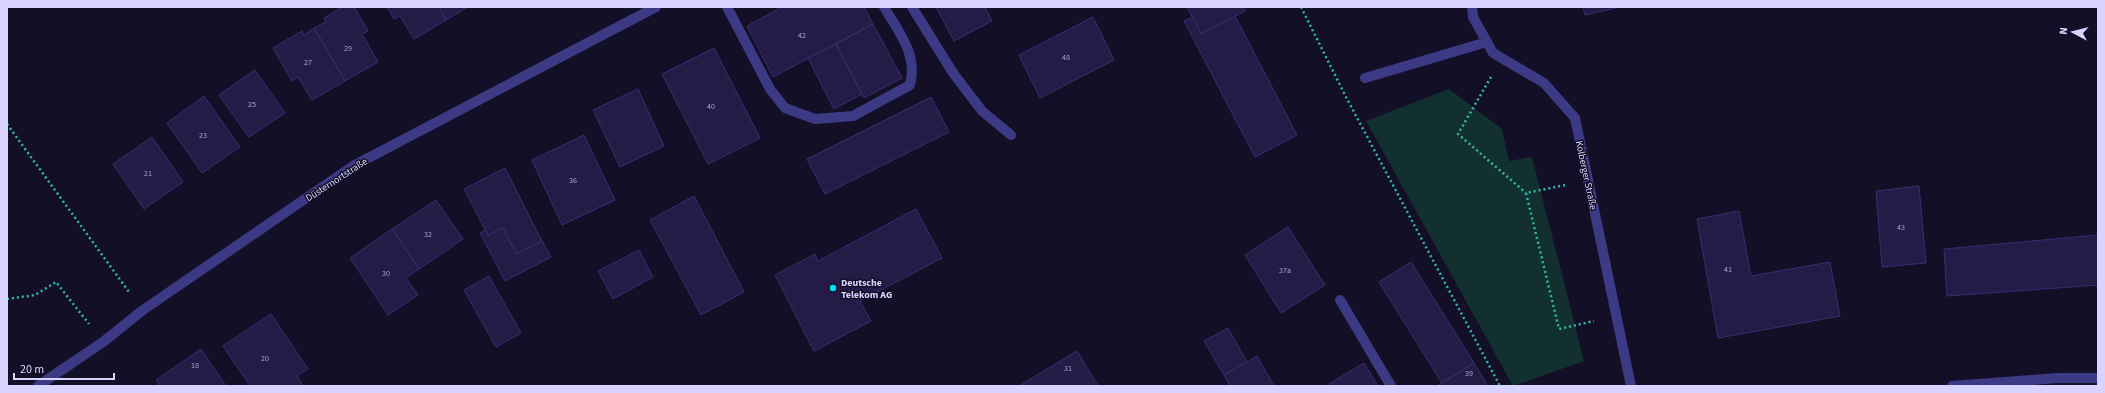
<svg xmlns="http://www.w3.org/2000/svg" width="2105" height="393" viewBox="0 0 2105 393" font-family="'Source Sans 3',sans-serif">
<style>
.green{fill:#12302f}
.building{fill:#241b47;stroke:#3b2d73}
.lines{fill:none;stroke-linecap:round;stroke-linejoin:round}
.path{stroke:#2fb8b0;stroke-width:2.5;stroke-dasharray:2 3;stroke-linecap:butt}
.lane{stroke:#3d3a85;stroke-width:10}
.street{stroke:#3d3a85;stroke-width:10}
.poi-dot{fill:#00e5ff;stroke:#130f26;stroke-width:1.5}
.labels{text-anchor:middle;stroke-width:3;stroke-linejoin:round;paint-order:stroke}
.number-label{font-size:8px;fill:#aca6d1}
.street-label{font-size:10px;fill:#d9d4ff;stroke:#130f26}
.poi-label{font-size:10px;font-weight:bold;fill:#d9d4ff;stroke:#130f26;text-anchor:start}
</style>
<rect width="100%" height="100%" fill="#130f26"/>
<path class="green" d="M1449,89L1502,129L1509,161L1532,157L1584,361L1513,386L1366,121Z"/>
<g class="building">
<path d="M342,7H354L368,31L362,34L378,62L345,81L314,28L326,22L324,18Z"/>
<path d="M387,7H439L446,20L414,39L400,16L394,19Z"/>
<path d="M439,7H468L446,20Z"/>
<path d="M782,7H864L873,24L773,77L747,26Z"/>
<path d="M936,7H985L992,21L954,41Z"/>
<path d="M1187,7H1244L1245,11L1201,34Z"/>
<path d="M1583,7H1620L1585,15Z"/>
<path d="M1235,16L1297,135L1255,157L1184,21L1193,17L1201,34Z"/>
<path d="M1093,17L1114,60L1040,98L1019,55Z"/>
<path d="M873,24L902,78L864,98L836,44Z"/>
<path d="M314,28L345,81L312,100L298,77L292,81L273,48L302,31L304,35Z"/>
<path d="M836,44L862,94L834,109L808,58Z"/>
<path d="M714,48L760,138L708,164L662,74Z"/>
<path d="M255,70L285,113L249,137L219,95Z"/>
<path d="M638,89L664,146L620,167L593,110Z"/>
<path d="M204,96L240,147L202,173L167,123Z"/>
<path d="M931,97L949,132L825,194L807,159Z"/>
<path d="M584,135L615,200L562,225L532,160Z"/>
<path d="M152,137L183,182L144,209L113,164Z"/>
<path d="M505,168L542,241L516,254L503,228L488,235L464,189Z"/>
<path d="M1919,186L1926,263L1882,267L1876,191Z"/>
<path d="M694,196L744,292L701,315L650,220Z"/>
<path d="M436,200L463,239L419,269L392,229Z"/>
<path d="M916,209L942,258L860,301L871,321L814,351L775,275L815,254L818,261Z"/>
<path d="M1739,211L1751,276L1830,262L1840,316L1718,338L1697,219Z"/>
<path d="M1288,227L1325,285L1281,313L1245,255Z"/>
<path d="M503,228L516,254L542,241L551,257L505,281L480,233L486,230L488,235Z"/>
<path d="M392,229L419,269L406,278L418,295L388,315L350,258Z"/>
<path d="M2098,235V285L1947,296L1944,249Z"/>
<path d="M639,250L653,277L613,299L598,271Z"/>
<path d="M1411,262L1474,363L1442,383L1379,282Z"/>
<path d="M489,276L521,333L496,347L464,290Z"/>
<path d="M271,314L308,369L297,376L303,386H250L223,346Z"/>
<path d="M1228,328L1247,362L1224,375L1204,341Z"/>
<path d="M201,349L226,386H160L156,380Z"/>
<path d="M1077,351L1098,386H1019Z"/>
<path d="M1257,356L1274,386H1230L1224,375Z"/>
<path d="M1364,363L1378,386H1330L1329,384Z"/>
<path d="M1474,363L1488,386H1437L1442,383Z"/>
</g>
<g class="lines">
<g class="path">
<path d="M1301,7L1346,97L1500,386"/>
<path d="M1491,77L1458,134L1526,193"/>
<path d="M7,124L129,292"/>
<path d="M1565,185L1526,193L1559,329L1594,321"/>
<path d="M7,299L35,295L56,282L89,324"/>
</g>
<g class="lane">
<path d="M727,7L770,89L785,108L815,119L853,116L910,85C918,55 899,32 884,7"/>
<path d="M912,7L953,73L982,111L1011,135"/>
<path d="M1365,78L1487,42"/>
<path d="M1340,300L1391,386"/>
</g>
<g class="street">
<path d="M1472,7L1473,17L1493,53L1544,83L1575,118L1631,386"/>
<path d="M38,386L103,342L143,310L353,166L656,7"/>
<path d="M1952,386L2058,378H2098"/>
</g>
</g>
<circle class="poi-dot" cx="833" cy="288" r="4"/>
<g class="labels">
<g class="number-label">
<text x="802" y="38">42</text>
<text x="348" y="51">29</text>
<text x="1066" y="60">48</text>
<text x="308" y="65">27</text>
<text x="252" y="107">25</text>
<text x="711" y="109">40</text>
<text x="203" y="138">23</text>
<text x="148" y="176">21</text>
<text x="573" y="183">36</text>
<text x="1901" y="230">43</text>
<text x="428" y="237">32</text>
<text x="1728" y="272">41</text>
<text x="1285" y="273">37a</text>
<text x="386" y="276">30</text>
<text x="265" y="361">20</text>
<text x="195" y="368">18</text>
<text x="1068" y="371">31</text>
<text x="1469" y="376">39</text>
</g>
<g class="street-label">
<text transform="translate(1587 175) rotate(78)" y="4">Kolberger Straße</text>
<text transform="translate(336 179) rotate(-33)" y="4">Düsternortstraße</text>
</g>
<g class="poi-label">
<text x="841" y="286">Deutsche<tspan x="841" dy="12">Telekom AG</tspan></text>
</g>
</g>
<rect width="2105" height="393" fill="none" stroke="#d9d4ff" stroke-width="16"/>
<g transform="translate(2073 32) rotate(277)" stroke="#130f26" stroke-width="3" paint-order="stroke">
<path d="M0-3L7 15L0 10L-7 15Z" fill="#d9d4ff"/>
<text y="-6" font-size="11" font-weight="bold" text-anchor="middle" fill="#d9d4ff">N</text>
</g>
<path d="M14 373v6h100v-6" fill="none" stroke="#d9d4ff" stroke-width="2"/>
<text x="20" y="373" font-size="12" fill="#d9d4ff" stroke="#130f26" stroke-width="3" paint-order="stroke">20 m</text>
</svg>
